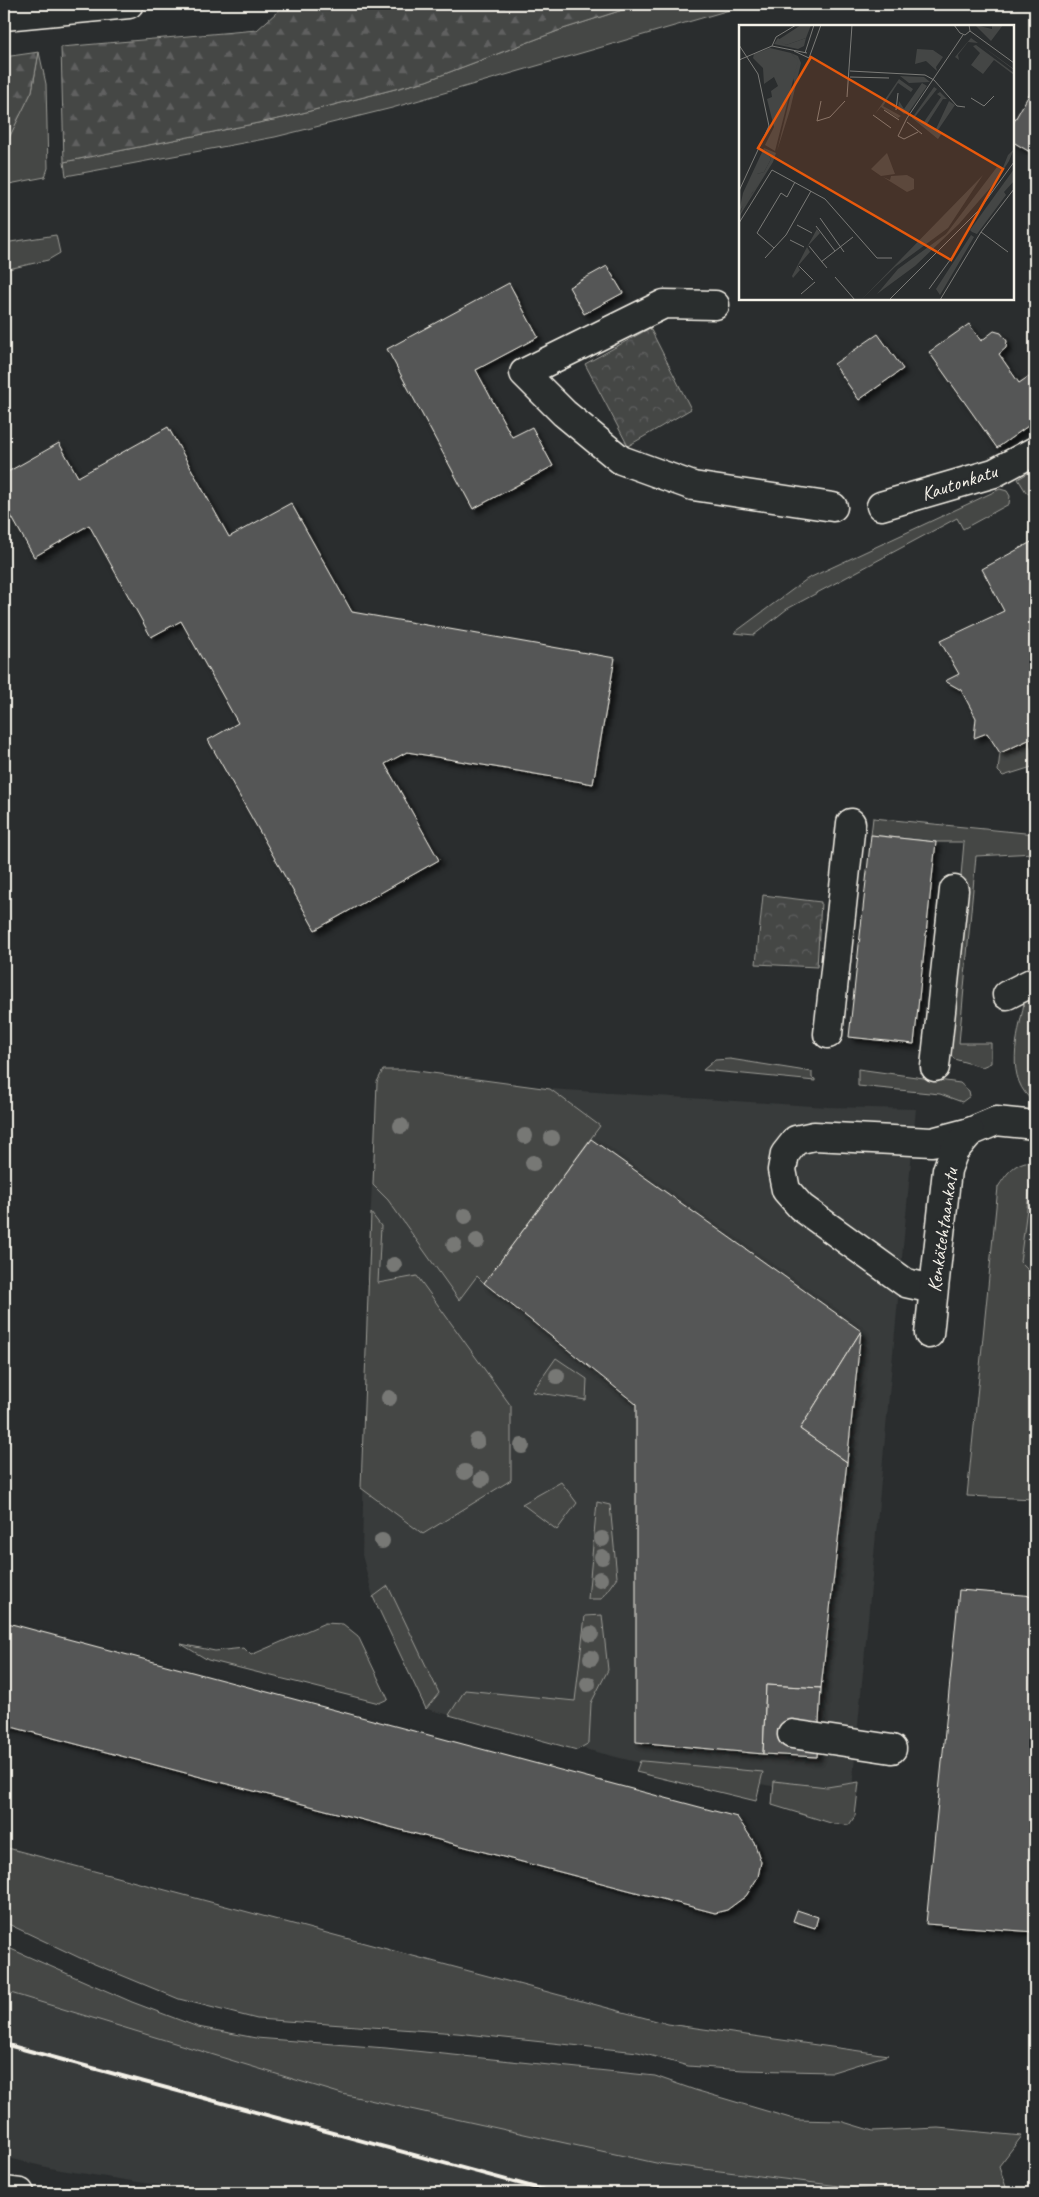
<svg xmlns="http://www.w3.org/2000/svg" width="1039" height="2197" viewBox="0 0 1039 2197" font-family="Caveat,sans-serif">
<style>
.built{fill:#373a3a}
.green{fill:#444645;stroke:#9c9c96}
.forest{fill:url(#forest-firs);stroke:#9c9c96}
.park{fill:url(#park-crowns);stroke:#9c9c96}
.building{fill:#555756;stroke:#f4f1e8;filter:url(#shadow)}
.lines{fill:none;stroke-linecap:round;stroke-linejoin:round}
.minor-casing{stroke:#f4f1e8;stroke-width:31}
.minor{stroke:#2a2d2e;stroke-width:28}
.rail{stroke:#f4f1e8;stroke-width:4}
.tree{fill:#777875}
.labels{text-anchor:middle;stroke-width:5;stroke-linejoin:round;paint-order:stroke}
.street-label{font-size:20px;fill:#f4f1e8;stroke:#2a2d2e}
.inset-road{fill:none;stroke:#7b7b78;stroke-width:1}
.view{fill:#e8590c;fill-opacity:0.15;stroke:#e8590c;stroke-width:2.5}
.inset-edge{fill:none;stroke:#f4f1e8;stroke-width:2.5}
</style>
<defs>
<pattern id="forest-firs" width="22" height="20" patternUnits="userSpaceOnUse" patternTransform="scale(1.25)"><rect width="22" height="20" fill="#444645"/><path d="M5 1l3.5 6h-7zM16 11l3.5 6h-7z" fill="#606160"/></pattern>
<pattern id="park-crowns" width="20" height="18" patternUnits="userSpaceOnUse" patternTransform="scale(1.25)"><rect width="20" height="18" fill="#444645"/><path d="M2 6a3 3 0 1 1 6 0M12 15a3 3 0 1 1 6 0" fill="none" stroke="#606160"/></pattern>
<filter id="shadow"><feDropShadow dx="4.5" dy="4.5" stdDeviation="2.5" flood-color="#0009"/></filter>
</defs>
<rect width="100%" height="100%" fill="#2a2d2e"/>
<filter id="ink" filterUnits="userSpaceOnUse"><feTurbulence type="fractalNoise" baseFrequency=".02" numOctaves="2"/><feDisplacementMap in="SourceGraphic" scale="10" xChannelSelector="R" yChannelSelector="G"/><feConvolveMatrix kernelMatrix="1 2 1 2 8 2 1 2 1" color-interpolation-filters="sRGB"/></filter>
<g filter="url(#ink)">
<g class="built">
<path d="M383,1070H410L550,1089L828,1107L916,1109L851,1800L640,1763L426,1709L373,1597L362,1555L367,1285L377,1082Z"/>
<path d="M1030,1185L1035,1186V1308L1017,1284Z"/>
<path d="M4,1991L342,2094L656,2163L895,2193H209L54,2169L4,2157Z"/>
</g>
<g class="green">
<path d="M641,4H750L392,108L275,137L66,176L64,162L283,118L426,81L563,29Z"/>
<path d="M39,52L46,84L48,168L45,177L4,185V142L8,139L32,91Z"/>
<path d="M56,235L60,253L48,260L4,270V243Z"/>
<path d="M1035,469V498L1026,492L1018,479Z"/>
<path d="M1000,489L1007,491L1010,496L1009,504L963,529L957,518L787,609L754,635L734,633L807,579Z"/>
<path d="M1035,737V766L1003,776L998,771L1000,753Z"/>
<path d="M873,818L1035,834V853L976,856L959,1043H991V1063L982,1067L954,1059L946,1047L964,842H936L871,835Z"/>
<path d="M1035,992V1103C1003,1078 1018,1037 1024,1003L1028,996Z"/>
<path d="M730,1059L812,1072V1078L815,1079V1081L703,1070L715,1060Z"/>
<path d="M858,1069L960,1083L969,1091L970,1096L962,1102L940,1094L858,1086Z"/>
<path d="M383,1070H410L550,1089L600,1126L484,1283L477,1276L459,1300L388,1200L373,1185L377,1082Z"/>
<path d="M1025,1162L1035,1163V1186L1030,1185L1020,1262L1035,1277V1499L967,1496L998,1187C1006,1175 1011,1166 1025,1162Z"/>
<path d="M371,1213L381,1226L378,1283L417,1276L511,1406V1480L423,1534L361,1488Z"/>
<path d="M556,1358L587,1379L586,1400L532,1392Z"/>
<path d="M561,1482L577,1503L557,1530L522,1504Z"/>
<path d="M597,1502L610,1505L617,1577L601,1599H588Z"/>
<path d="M388,1586L439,1693L426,1709L373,1597Z"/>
<path d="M602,1615L608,1670L591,1703L589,1743L577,1750L449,1715L465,1690L575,1701L585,1616Z"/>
<path d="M325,1623L343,1624L358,1636L388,1699L379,1703L208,1660L181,1644L215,1651L244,1648L251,1655Z"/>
<path d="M640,1761H643L763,1772L756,1801L636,1772Z"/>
<path d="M774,1781L827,1787L859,1782L855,1816L849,1825L834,1824L772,1805Z"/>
<path d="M4,1847L668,2024L888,2055L833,2072L743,2070L688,2066L638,2052L457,2033L257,2019L179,1999L80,1958L4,1922Z"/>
<path d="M4,1946L132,2002L198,2027L256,2038L386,2048L655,2076L695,2090L797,2120L840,2121L873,2131L938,2128L1022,2136L999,2166L1006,2187L1020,2193H895L656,2163L342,2094L4,1991Z"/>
</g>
<g class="forest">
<path d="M286,4H641L563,29L426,81L283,118L64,162L61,47L257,30Z"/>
<path d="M39,52L32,91L8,140L4,142V57Z"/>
</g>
<g class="park">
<path d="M650,328L691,409L628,446L585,364Z"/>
<path d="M763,895L821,902L817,967L756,964Z"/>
</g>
<g class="building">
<path d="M1030,93L1035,96V155L1013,142V123Z"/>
<path d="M607,266L623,293L584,314L569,287Z"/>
<path d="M509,283L538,337L476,370L512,437L532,427L553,466L473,509L387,349Z"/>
<path d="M969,324L981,341L994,331L1001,333L1007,341L1006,348L999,354L1019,383L1028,377L1035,380V396L1031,399L1035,405V421L997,448L929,352Z"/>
<path d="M878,334L903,369L859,400L834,364Z"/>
<path d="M168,427L229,537L291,503L352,612L615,658L593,784L407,752L385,764L439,860L315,930L208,740L238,723L181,621L151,637L89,525L34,557L4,503V474L59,443L78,477Z"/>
<path d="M1035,540V737L1000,753L987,733L974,738L976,718L961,690L945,681L959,674L940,641L1004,611L982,569Z"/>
<path d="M871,835L936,842L914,1044L849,1037Z"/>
<path d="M591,1139L861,1331L800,1429L847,1462L821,1688L766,1685L763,1754L636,1742V1404L484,1283Z"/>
<path d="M861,1331L847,1462L800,1429Z"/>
<path d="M959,1590L1035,1596V1932L926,1924Z"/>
<path d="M4,1622L737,1817L754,1842L761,1862L758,1877L746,1896L727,1910L715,1913L4,1725Z"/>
<path d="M766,1685L821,1688L817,1757L763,1754Z"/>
<path d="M797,1910L818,1917L815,1928L793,1921Z"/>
</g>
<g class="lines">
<defs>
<g id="minor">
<path d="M4,16L129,4"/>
<path d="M715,305L664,304L524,373L564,413L621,460L693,486L833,507"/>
<path d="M881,506L994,473L1035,451"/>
<path d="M1007,995L1035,981"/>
<path d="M828,1034L851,823"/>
<path d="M935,1067L954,890"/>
<path d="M933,1289L906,1283L801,1207L786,1190L782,1170L785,1154L796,1140L814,1136L932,1142L970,1132L996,1121L1035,1125"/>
<path d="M929,1334L947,1170L954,1151L970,1132"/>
<path d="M792,1734L892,1749"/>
<path d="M4,2191L20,2193"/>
</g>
</defs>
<use href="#minor" class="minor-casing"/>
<use href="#minor" class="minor"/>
<path class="rail" d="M4,2044L555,2193"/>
</g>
<g class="tree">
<circle cx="401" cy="1126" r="8"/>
<circle cx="525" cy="1136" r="8"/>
<circle cx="552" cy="1138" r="8"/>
<circle cx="533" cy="1163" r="8"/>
<circle cx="465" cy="1216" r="8"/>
<circle cx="477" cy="1241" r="8"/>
<circle cx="454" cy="1245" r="8"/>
<circle cx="394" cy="1265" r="8"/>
<circle cx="557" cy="1376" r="8"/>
<circle cx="389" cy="1398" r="8"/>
<circle cx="477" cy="1441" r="8"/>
<circle cx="522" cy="1446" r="8"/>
<circle cx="465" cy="1472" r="8"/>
<circle cx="482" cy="1479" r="8"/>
<circle cx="602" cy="1539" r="8"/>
<circle cx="382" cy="1541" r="8"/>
<circle cx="602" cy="1557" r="8"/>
<circle cx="600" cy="1579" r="8"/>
<circle cx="591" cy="1634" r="8"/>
<circle cx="591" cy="1658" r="8"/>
<circle cx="588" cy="1684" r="8"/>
</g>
</g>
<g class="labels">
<g class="street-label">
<text transform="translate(959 482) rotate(-18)" y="7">Kautonkatu</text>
<text transform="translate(942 1230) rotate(-82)" y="7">Kenkätehtaankatu</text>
</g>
</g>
<g transform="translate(739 25)">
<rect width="275" height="275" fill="#2a2d2e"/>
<path d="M236,0L253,4V0H264L252,16ZM39,13L47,20L67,13L65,21L59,24L35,19ZM232,13L275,44V45L239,18L229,17L219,30L220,35L216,32ZM237,20L275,48V50L255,35L244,49L232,40L241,28L234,21ZM178,24L194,25L204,32L197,42L198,46L187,36L176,39ZM52,28L59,31L62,38L51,85L38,126L55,57L53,48L57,43L56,33ZM161,51L185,52L191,57L170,58ZM160,54L174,64L172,67L159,58L144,81L162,91L159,93L142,82L136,89ZM183,58L188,61L170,87L165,89L159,84L160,76L165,84ZM195,62L198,64L175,93L185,97L202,72L198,69L201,67L208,74H204L188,99L197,104L210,76L216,80L199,105L203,108L199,114L173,93ZM25,123L37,128L34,137L0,192L5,177L14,167L18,149L25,147L32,134ZM275,124L270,136L258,155L220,199L176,241L138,269L159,244L207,209L258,142L263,145L269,130ZM148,128L156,149L142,151L132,144ZM275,144V156L265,167L267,170L238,209L233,207L231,205ZM168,150L175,154V164L168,167L144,152L151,155L152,151ZM244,150L209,203L156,242L122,275ZM78,204L81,208L68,222L71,227L59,241L61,245L54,253L53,251L68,222ZM232,210L235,212L201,270L197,264Z" fill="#444645"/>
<path d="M62,0H72L67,13L47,20L39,15ZM31,23L52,28L59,36L36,126L26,120L35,102L28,74L33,72L32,66L39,61L35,52L25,59L24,43L14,33L15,29ZM25,123L32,134L25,147L18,149L22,155L0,187L4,168Z" fill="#444645"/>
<path class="inset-road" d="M215,0L221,8L226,10L231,6L230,0M231,6L275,38M0,20L19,49L30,101L0,166M33,21L37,12L57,0M55,26L70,33M66,28L75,0M70,33L82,0M0,35L33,21L68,28M111,46L186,50L195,55L218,81L226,82M111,52L150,53M108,72L113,0M232,73L245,81L255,71M82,76L78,96L91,92L106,76M145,85L160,95M157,85L159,68M134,90L152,103M168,97L183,109M179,107L165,114L159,111L168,93L224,10M33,145L86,174L138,233H153M81,193L105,227M0,198L33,145M58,200L73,208M77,201L96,226M242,207L269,227M51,215L65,222M70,221L88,243M35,223L47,210L72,166M26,233L35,223L18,208L42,168L48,172L56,157M82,237L114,212M60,241L74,255M96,252L116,275M190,264L214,231M62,269L76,257M150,275L240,185L275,137M201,275L242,207L275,164"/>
<path class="view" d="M72,32L264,144L212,235L19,123Z"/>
<rect width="275" height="275" class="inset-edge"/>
</g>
<rect width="1039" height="2197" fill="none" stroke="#2a2d2e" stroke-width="20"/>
<rect x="10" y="10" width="1019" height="2177" fill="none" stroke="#f4f1e8" stroke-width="2" filter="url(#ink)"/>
</svg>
